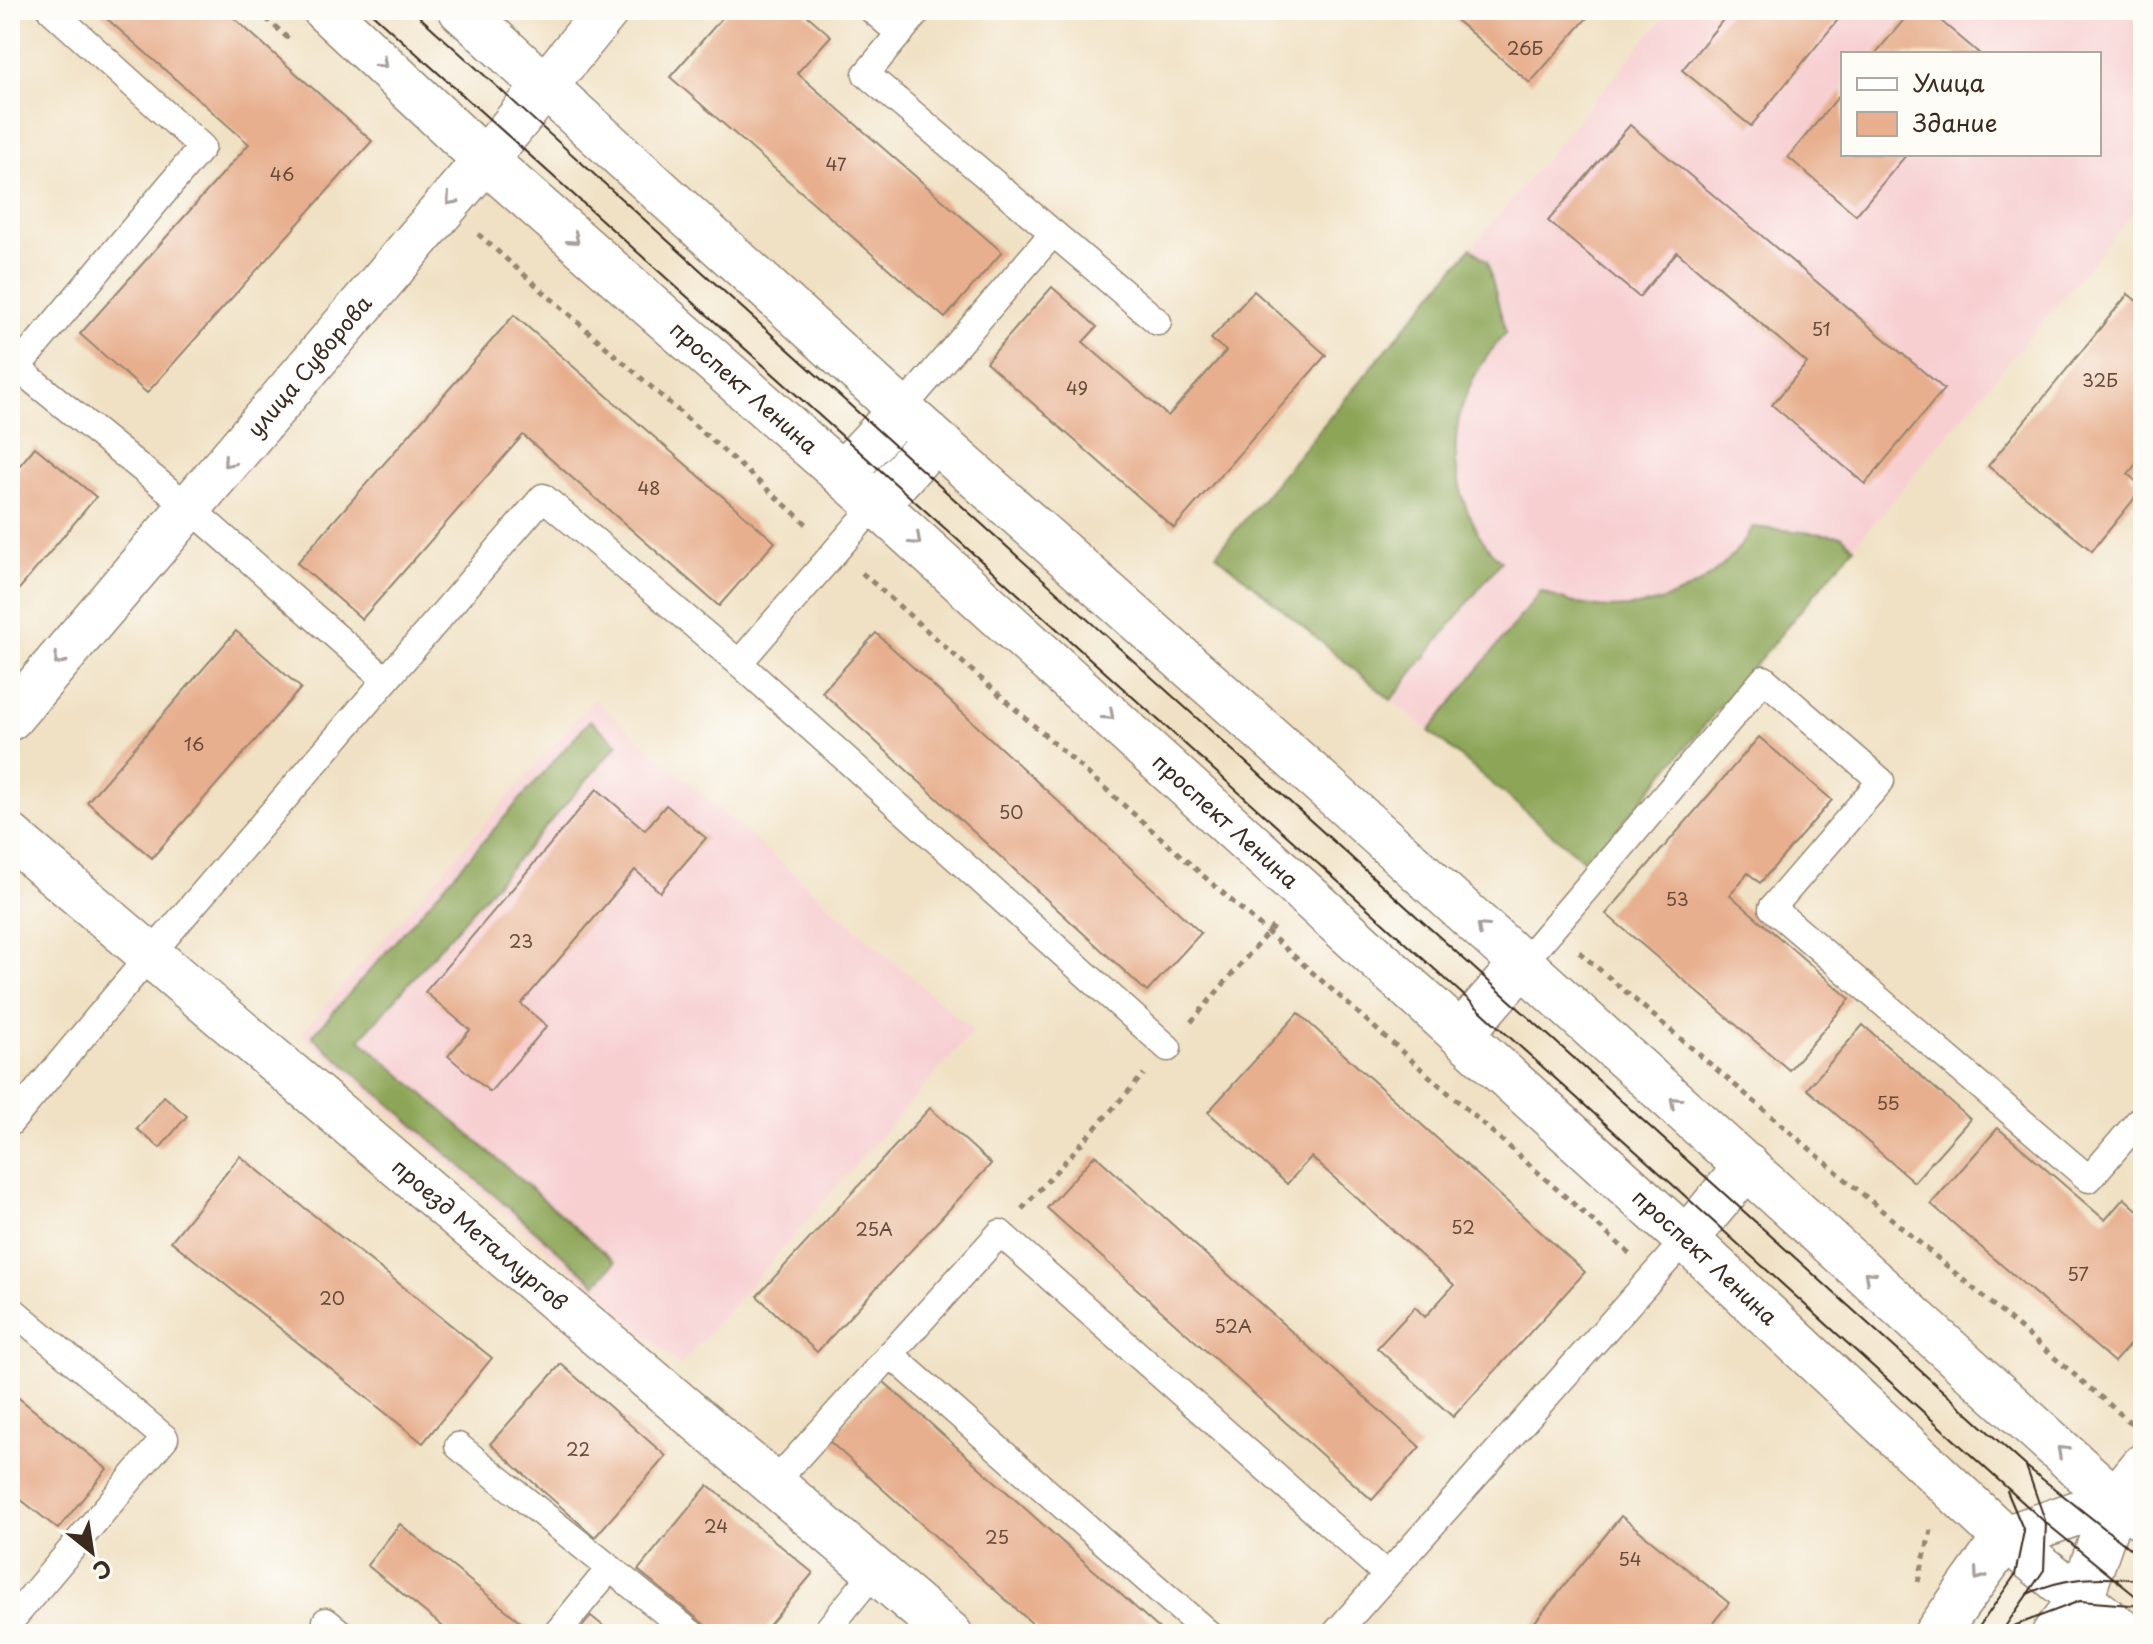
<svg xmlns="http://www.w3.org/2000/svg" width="2153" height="1644" viewBox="0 0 2153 1644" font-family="'Playpen Sans',sans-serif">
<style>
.built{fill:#f7cfd1;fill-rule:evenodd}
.forest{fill:#8ca557;stroke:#64683a;stroke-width:2}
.building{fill:#e7af8e}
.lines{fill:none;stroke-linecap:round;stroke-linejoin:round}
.service-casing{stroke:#968671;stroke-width:29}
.minor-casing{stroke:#968671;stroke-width:47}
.secondary-casing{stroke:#968671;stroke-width:47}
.primary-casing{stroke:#968671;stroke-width:47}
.path{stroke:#968671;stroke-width:5;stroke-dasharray:6 6;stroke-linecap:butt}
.service{stroke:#fff;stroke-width:26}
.minor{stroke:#fff;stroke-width:44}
.secondary{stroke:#fff;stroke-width:44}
.primary{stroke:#fff;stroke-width:44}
.tram{stroke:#3b2a1e;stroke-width:2}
.oneway{stroke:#a79f9a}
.labels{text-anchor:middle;stroke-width:6;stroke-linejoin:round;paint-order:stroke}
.number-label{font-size:18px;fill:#664b3a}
.street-label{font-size:22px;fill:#3b2a1e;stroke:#fdfcf7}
</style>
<rect width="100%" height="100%" fill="#fdfcf7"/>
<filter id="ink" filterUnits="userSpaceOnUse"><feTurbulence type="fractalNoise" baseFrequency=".0125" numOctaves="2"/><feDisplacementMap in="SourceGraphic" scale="16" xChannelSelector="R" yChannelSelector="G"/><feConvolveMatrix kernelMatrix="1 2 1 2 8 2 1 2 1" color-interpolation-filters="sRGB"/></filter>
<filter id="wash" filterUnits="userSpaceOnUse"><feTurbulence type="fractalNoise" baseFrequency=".006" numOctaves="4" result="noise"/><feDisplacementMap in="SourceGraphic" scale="32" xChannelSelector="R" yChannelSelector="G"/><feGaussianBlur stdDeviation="1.8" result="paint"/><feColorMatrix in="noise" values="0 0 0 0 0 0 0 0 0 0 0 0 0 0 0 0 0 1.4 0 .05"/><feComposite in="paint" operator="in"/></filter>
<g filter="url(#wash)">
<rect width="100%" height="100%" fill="#f0e1c4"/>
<g class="built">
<path d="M1670,10H2143V201L1588,864L1216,554ZM1843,54H2099V154H1843Z"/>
<path d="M594,699L973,1031L680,1365L301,1034Z"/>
</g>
<g class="forest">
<path d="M1471,248L1487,261L1506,333C1463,379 1444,436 1463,498C1470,521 1482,544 1501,561L1391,700L1216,554Z"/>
<path d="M1753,527L1842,536L1854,547L1588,864L1429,731L1541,591C1618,628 1710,602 1753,527Z"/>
<path d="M590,720L618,744L360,1039L615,1262L596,1284L312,1036Z"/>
</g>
<g id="blocks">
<g class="building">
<path d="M97,10H225L372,141L147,393L80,334L249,144Z"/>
<path d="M729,10H801L831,36L797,73L1002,252L945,318L670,77Z"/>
<path d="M1452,10H1594L1530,83L1449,14Z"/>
<path d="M1731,10H1846L1751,126L1682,70Z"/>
<path d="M1912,10H1928L1980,54H1875Z"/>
<path d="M1843,91V154H1907L1856,215L1788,157Z"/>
<path d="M1630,125L1944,389L1865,484L1772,405L1807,363L1677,252L1639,297L1548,221Z"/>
<path d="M1052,287L1097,327L1083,342L1168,416L1226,351L1211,339L1254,291L1326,355L1174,528L986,362Z"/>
<path d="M2128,294L2143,306V455L2128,474L2143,488L2092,551L1988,466Z"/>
<path d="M514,315L775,542L719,606L523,435L362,619L297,563Z"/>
<path d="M35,447L96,497L10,600V477Z"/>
<path d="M236,631L301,688L152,858L87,802Z"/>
<path d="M876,633L1201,933L1147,992L822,692Z"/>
<path d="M1759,737L1832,800L1760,883L1748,873L1730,895L1850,999L1789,1070L1606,914Z"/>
<path d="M597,789L645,830L666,805L706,838L660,892L635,870L521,1004L547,1026L490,1092L448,1056L470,1030L425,992Z"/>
<path d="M1298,1013L1585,1272L1453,1417L1377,1348L1415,1307L1425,1317L1454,1285L1311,1157L1287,1184L1208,1112Z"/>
<path d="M1863,1025L1970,1119L1914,1182L1807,1089Z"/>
<path d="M164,1096L187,1116L160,1148L137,1129Z"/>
<path d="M930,1108L991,1164L817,1352L757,1296Z"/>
<path d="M1998,1128L2105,1220L2124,1198L2143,1215V1330L2114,1362L1931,1204Z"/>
<path d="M1095,1155L1420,1447L1372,1500L1047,1208Z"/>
<path d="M240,1156L492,1358L423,1443L171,1241Z"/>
<path d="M561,1364L666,1456L595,1537L490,1444Z"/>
<path d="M883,1381L1165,1634H1044L829,1441Z"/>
<path d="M10,1391L107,1469L58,1529L10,1491Z"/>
<path d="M708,1485L813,1573L762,1634H716L638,1570Z"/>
<path d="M1621,1516L1729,1603L1704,1634H1525Z"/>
<path d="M400,1524L532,1631L529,1634H452L367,1565Z"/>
<path d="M591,1616L613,1634H577Z"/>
</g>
</g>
</g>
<g filter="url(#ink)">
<use href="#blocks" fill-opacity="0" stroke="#968671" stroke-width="2"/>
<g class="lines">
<defs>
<g id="service">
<path d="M872,10L900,34"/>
<path d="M919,10L866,74L1158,322"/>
<path d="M10,362L189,507L386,680"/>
<path d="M10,376L202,147L51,10"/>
<path d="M901,410L1053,233"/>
<path d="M876,504L739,663L1168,1048"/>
<path d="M1522,964L1764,679L1881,781L1772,908L2089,1179L2143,1116"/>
<path d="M10,1123L150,955L543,497L739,663"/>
<path d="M10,1308L165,1438L10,1622"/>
<path d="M890,1354L1209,1634"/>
<path d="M458,1446L692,1634"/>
<path d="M774,1483L1000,1233L1387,1575"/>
<path d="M326,1621L342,1634"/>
<path d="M556,1634L610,1568"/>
<path d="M824,1634L875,1571"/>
<path d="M1335,1634L1686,1239"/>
</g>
<g id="minor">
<path d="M842,474L901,410"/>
<path d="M876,504L934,440"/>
<path id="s1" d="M10,718L485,160L607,10"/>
<path id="s2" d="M10,836L950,1634"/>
<path d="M1461,1034L1522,964"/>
<path d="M1686,1239L1747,1166"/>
</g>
<g id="secondary">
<path d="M1936,1634L2005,1538L2115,1500"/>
<path d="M2054,1634L2080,1601L2115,1500L2143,1466"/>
</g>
<g id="primary">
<path id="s3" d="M325,10L485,160L876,504L1686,1239L2005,1538L2125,1634"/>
<path d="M461,10L901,410L1335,795L2115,1500L2143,1518"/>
</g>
</defs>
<use href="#service" class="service-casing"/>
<use href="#minor" class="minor-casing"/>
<use href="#secondary" class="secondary-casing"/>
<use href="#primary" class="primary-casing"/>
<g class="path">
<path d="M257,10L291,41"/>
<path d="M478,234L810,527"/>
<path d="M862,573L1630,1254"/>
<path d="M1579,952L2131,1423"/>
<path d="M1191,1022L1276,923"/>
<path d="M1022,1209L1144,1074"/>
<path d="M1918,1582L1931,1530"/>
</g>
<use href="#service" class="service"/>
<use href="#minor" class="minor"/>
<use href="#secondary" class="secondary"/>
<use href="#primary" class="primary"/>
<g class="tram">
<path d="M368,10L1323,868L2046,1523L2143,1602"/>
<path d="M412,10L2026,1466L2143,1559"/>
<path d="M2027,1594C2065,1576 2101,1576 2143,1580"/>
<path d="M2003,1630L2080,1601L2143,1606"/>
<path d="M1974,1634L2015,1575L2024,1531L2007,1491"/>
<path d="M2000,1634L2044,1570L2046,1523L2026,1466"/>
</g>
</g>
<defs><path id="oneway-chevron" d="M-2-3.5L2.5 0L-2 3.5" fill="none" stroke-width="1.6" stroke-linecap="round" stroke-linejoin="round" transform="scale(2)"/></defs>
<g class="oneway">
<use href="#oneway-chevron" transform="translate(382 63) rotate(43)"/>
<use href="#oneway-chevron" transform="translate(451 200) rotate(131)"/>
<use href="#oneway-chevron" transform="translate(574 239) rotate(41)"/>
<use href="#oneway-chevron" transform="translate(228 462) rotate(131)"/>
<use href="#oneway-chevron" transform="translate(916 540) rotate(42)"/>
<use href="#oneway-chevron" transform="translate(59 660) rotate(130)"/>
<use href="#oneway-chevron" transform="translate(1109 715) rotate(42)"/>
<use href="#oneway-chevron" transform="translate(1482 928) rotate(-138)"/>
<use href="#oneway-chevron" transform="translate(1675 1102) rotate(-138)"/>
<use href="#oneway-chevron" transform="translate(1869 1276) rotate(-138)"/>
<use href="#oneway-chevron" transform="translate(2062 1451) rotate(-138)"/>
<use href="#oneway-chevron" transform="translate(1979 1575) rotate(125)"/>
</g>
</g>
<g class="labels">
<g class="number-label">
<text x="1525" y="55">26Б</text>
<text x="836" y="171">47</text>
<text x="282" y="181">46</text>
<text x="1821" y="336">51</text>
<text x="2100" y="387">32Б</text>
<text x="1077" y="395">49</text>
<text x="649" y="495">48</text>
<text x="194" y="751">16</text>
<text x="1011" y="819">50</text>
<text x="1677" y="906">53</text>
<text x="521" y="948">23</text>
<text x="1888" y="1110">55</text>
<text x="1463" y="1234">52</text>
<text x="874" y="1236">25А</text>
<text x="2078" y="1281">57</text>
<text x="332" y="1305">20</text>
<text x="1233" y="1333">52А</text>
<text x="578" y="1456">22</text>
<text x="716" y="1533">24</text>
<text x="997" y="1544">25</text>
<text x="1630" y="1566">54</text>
</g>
<g class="street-label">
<text dy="8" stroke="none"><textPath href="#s1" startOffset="462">улица Суворова</textPath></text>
<text dy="8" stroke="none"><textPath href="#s3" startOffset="564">проспект Ленина</textPath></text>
<text dy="8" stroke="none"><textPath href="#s3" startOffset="1212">проспект Ленина</textPath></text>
<text dy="8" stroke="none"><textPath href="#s2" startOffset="616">проезд Металлургов</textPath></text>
<text dy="8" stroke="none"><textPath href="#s3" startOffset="1860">проспект Ленина</textPath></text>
</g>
</g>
<rect width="2153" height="1644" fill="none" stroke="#fdfcf7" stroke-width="40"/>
<rect x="1841" y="52" width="260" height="104" fill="#fdfcf7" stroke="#afa8a0" stroke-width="2"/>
<rect x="1857" y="78" width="40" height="12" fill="#ffffff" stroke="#afa8a0" stroke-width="2"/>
<text x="1913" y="92" font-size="24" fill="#3b2a1e">Улица</text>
<rect x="1857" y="112" width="40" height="24" fill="#e7af8e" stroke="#afa8a0" stroke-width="2"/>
<text x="1913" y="132" font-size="24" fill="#3b2a1e">Здание</text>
<g transform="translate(92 1552) rotate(150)" stroke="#fdfcf7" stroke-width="6" paint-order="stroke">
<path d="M0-6L14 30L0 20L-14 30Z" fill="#3b2a1e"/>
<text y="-12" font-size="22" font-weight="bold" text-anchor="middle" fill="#3b2a1e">С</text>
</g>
</svg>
